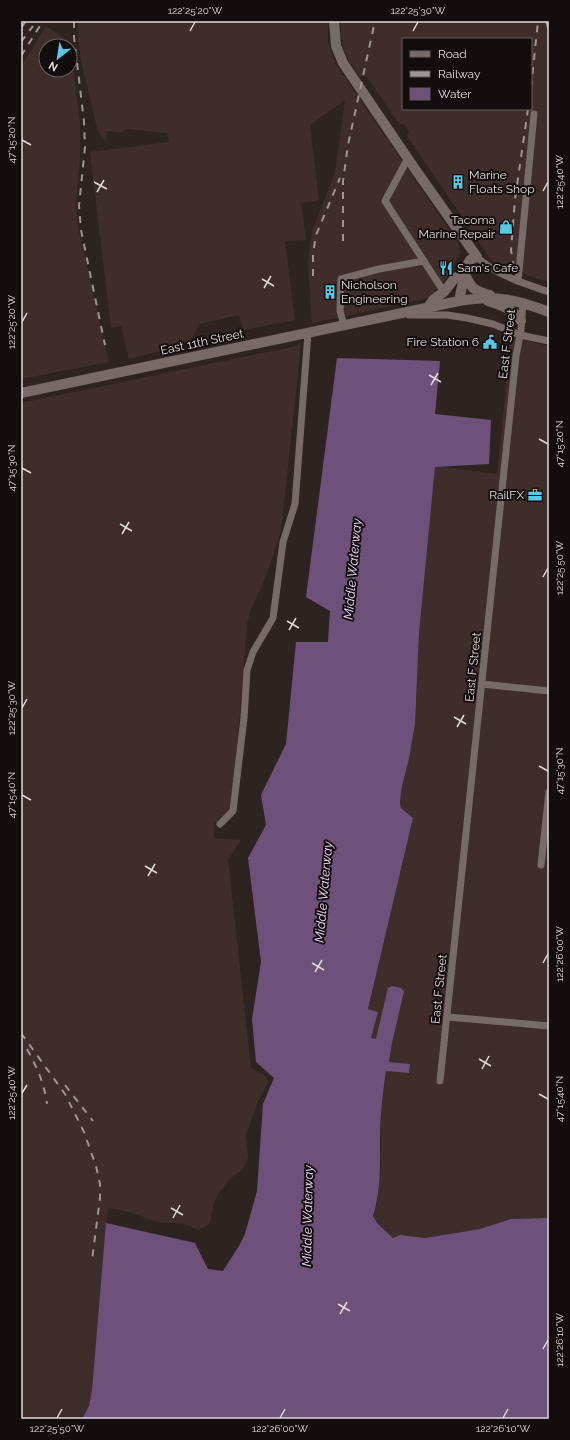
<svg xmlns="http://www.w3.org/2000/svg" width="570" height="1440" viewBox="0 0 570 1440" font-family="Raleway,sans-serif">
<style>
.built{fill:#3f2d2c;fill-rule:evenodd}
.water{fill:#6e517b}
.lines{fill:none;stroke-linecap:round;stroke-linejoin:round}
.street{stroke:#786a69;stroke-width:7}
.secondary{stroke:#786a69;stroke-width:10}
.rail{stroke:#9e9594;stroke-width:2;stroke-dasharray:7 7;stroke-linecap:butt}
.ticks{fill:none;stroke:#e1d9d8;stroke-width:1.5}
.labels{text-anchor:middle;stroke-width:4;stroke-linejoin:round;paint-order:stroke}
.poi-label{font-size:12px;fill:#e1d9d8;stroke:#130e0d;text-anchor:start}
.street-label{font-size:12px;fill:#e1d9d8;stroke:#130e0d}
.water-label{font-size:13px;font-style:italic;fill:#f2d6ff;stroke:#130e0d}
.neatline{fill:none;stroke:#e1d9d8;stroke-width:1.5}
.ticks-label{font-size:10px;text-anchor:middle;fill:#e1d9d8}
</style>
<rect width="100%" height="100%" fill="#2f2322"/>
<g class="built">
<path d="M78,21H328V42L335,63L459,244L460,253L447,277L434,295L429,298L312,323L308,262L312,231L335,173L345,100L310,125L319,200L301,203L306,240L285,241L295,320L243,330L239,315L199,324L194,335L187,344L129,359L121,326L111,328L90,152L169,142L167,133L126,129L122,133L107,131L106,141L102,138L97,128L81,60L78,38Z"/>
<path d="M341,21H549V282L511,270L492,261L407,136L409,132L404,124L400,125L367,77L361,76L352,66L343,48L341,33ZM403,39H531V109H403Z"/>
<path d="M46,26L70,42L80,124V156L76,201L78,227L109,362L21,379V67ZM46,46H70V70H46Z"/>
<path d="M511,337L549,346V1218L511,1219L480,1229L425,1238L400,1235L393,1238L377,1223L373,1216L377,1203L381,1173V1115L386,1070L409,1073L410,1064L389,1062L392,1043L371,1038L378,1012L368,1009L413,818L401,808L400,802L402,786L409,759L415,724L419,633L435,466L497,474Z"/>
<path d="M301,345L281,531L267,574L250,612L247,624L232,809L214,823V838L241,840L228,860L251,1068L266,1076L268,1083L258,1101L246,1135L248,1157L245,1165L242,1170L230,1179L218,1194L213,1205L211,1220L207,1226L198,1230L185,1224L157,1222L130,1212L108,1208L92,1390L89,1406L82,1419H21V403Z"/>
</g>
<path class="water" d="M337,358L440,361L435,414L491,420L489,464L435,467L419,633L415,724L409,759L402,786L400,802L401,808L413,818L368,1009L378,1012L371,1038L376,1039L388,988L392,986L401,988L404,991L392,1043L389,1062L410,1064L409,1073L386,1071C384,1085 382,1100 381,1114C378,1149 384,1182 373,1216L377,1223L393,1238L400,1235L425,1238L480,1229L511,1219L549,1218V1419H82L89,1406L92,1390L106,1223L195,1243L208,1269L223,1271L239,1246L245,1234L257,1191L263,1104L274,1078L256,1062L252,1019L261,962L248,858L266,825L261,795L286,744L296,642H328L330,611L306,597Z"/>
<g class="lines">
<g class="street">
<path d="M408,158L385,201L444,292"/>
<path d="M477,257C497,276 524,283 549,292"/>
<path d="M518,281L534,114"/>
<path d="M409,315H447L467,318L493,324L520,335L549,341"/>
<path d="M344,325L340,311L341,279L379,269L424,261"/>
<path d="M482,684L549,691"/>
<path d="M220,824L233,811L244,718L247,670L253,652L273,618L283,542L295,504L308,333"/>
<path d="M541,865L549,792"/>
<path d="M448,1017L549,1026"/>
<path d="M440,1081L516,356L521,330L523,302"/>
</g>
<g class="secondary">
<path d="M334,21L336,46L343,63L415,169L477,257L470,260L466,267L459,301"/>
<path d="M464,272C471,288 473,291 490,295"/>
<path d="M488,301C500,305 514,309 521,321"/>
<path d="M428,307L434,299L444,292L454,279L464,272"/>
<path d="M21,393L459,301C496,295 515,299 549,312"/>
</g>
<g class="rail">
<path d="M74,21V37L84,122L85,147L79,206L81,230L105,345"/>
<path d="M546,21L549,31"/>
<path d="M21,28L26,21"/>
<path d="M21,42L33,26"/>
<path d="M21,56L43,21"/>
<path d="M531,88L538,21"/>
<path d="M343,241V181L348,145L375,21"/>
<path d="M514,268L511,250L515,199L528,109"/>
<path d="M313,276V254L316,235L340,178"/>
<path d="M21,1033L65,1094L84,1132L96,1166L100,1184V1198L92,1260"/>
<path d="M27,1049C37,1068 44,1082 47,1104"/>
<path d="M65,1085L93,1121"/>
</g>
</g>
<path class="ticks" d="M190,31L195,22M413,31L418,22M22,140L31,145M94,182L107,189M543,191L548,182M97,192L104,180M262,279L274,286M264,288L271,276M22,322L27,313M429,375L441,382M431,385L438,373M539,439L548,444M22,468L31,473M120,524L132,531M122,534L129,522M543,577L548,568M287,621L299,628M289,630L296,618M22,708L27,699M454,717L466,724M457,727L464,715M539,766L548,771M22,795L31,800M145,866L157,873M148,876L155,864M312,963L324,970M543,963L548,954M315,972L322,960M479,1059L491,1066M482,1069L489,1056M22,1093L27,1085M539,1094L548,1099M171,1208L183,1215M173,1218L180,1205M338,1304L350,1311M340,1314L347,1302M543,1349L548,1340M57,1418L62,1409M280,1418L285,1409M503,1418L508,1409"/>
<defs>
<symbol id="building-bare" viewBox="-9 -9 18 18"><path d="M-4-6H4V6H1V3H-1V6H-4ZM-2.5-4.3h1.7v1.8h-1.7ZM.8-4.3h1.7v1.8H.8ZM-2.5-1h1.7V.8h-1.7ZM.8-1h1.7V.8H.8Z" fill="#58c9e3" stroke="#130e0d" stroke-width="2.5" paint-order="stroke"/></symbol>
<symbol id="shop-bare" viewBox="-9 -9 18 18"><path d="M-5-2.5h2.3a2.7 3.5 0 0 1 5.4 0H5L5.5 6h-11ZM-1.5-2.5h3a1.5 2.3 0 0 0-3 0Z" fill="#58c9e3" stroke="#130e0d" stroke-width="2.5" paint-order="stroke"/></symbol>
<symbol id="restaurant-bare" viewBox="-9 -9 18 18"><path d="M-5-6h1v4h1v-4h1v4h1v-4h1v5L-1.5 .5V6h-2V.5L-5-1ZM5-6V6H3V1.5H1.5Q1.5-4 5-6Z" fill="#58c9e3" stroke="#130e0d" stroke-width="2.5" paint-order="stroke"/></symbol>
<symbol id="civic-bare" viewBox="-9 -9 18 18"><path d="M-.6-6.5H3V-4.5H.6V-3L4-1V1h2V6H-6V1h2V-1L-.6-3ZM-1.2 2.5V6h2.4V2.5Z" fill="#58c9e3" stroke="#130e0d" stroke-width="2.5" paint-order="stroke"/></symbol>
<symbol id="office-bare" viewBox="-9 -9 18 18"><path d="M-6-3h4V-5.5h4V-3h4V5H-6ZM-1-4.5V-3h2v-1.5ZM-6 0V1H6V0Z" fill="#58c9e3" stroke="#130e0d" stroke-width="2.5" paint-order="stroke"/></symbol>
</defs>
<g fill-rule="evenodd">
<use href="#building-bare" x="448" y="172" width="20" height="20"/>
<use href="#shop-bare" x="496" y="217" width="20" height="20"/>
<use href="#restaurant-bare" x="436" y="258" width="20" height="20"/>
<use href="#building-bare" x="320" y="282" width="20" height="20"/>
<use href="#civic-bare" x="480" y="332" width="20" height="20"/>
<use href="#office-bare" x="525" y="485" width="20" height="20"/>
</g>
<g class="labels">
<g class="poi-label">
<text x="469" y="179">Marine<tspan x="469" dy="14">Floats Shop</tspan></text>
<text x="495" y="224" text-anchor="end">Tacoma<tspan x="495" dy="14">Marine Repair</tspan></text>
<text x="457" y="272">Sam's Cafe</text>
<text x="341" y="289">Nicholson<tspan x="341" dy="14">Engineering</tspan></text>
<text x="479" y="346" text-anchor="end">Fire Station 6</text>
<text x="524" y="499" text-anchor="end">RailFX</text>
</g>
<g class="street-label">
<text transform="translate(202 342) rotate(-12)" y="4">East 11th Street</text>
<text transform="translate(507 344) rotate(-83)" y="4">East F Street</text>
<text transform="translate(473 667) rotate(-84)" y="4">East F Street</text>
<text transform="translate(439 989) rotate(-84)" y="4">East F Street</text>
</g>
<g class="water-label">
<text transform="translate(352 569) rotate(-85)" y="5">Middle Waterway</text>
<text transform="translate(323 892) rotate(-85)" y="5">Middle Waterway</text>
<text transform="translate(307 1216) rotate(-89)" y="5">Middle Waterway</text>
</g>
</g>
<rect width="570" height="1440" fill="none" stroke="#130e0d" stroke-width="44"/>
<rect x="402" y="38" width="130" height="72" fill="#130e0d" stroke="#655f5e"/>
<rect x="410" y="51" width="20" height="6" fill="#786a69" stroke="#655f5e"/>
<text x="438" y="58" font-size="12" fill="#e1d9d8">Road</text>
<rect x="410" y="71" width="20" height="6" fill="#9e9594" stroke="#655f5e"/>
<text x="438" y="78" font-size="12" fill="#e1d9d8">Railway</text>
<rect x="410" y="88" width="20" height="12" fill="#6e517b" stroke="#655f5e"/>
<text x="438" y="98" font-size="12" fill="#e1d9d8">Water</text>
<g transform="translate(58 58) rotate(210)"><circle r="19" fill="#130e0d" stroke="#655f5e"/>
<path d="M0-3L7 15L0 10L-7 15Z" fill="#58c9e3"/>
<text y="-6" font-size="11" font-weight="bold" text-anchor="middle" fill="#e1d9d8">N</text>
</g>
<rect x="22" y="22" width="526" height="1396" class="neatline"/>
<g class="ticks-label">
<text x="195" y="14">122°25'20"W</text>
<text x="418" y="14">122°25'30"W</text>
<text transform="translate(11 140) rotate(-90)" y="4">47°15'20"N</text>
<text transform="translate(559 182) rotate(-90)" y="4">122°25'40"W</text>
<text transform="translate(11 322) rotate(-90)" y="4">122°25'20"W</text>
<text transform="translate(559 444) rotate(-90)" y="4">47°15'20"N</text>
<text transform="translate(11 468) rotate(-90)" y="4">47°15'30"N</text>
<text transform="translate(559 568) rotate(-90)" y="4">122°25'50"W</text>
<text transform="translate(11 708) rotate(-90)" y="4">122°25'30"W</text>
<text transform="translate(559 771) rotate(-90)" y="4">47°15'30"N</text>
<text transform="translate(11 795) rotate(-90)" y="4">47°15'40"N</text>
<text transform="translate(559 954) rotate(-90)" y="4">122°26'00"W</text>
<text transform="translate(11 1093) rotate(-90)" y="4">122°25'40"W</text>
<text transform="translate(559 1099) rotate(-90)" y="4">47°15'40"N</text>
<text transform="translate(559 1340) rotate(-90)" y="4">122°26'10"W</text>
<text x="57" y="1432">122°25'50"W</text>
<text x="280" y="1432">122°26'00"W</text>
<text x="503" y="1432">122°26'10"W</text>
</g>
</svg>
